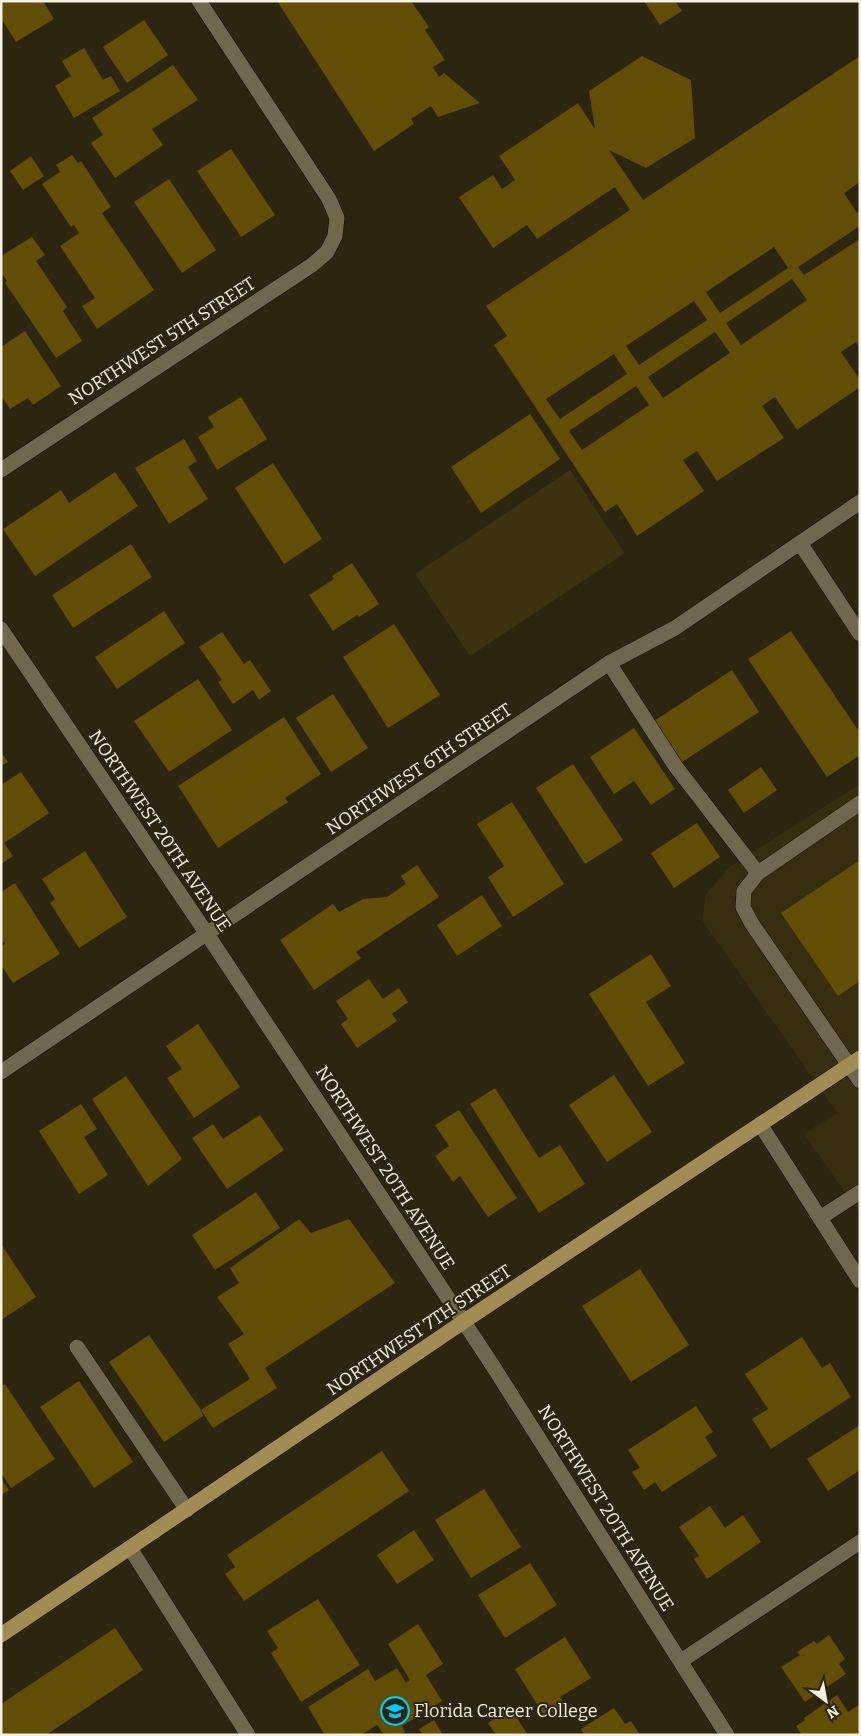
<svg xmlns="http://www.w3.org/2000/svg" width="861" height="1736" viewBox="0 0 861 1736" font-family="Bitter,serif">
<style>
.built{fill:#372d0f}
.green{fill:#3e330f}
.building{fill:#614d05;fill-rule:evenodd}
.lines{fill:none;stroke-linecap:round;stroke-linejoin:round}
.minor-casing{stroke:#150e00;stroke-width:16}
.major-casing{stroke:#150e00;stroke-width:16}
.minor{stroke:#70674f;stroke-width:15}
.major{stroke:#a18d54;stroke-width:15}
.labels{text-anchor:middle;stroke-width:4;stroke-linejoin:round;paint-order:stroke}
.street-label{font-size:18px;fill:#f5f0e3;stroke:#2c250f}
.poi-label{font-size:18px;fill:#f5f0e3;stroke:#2c250f;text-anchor:start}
</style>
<rect width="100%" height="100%" fill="#2c250f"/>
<path class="built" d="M860,784V1214L804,1134L837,1113L702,920L706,894L728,868Z"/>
<path class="green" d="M570,470L625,553L470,656L415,574Z"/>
<g class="building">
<path d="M1,1H43L54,19L16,42L1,18Z"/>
<path d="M277,1H411L429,27L425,30L445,60L433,67L439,77L444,73L480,103L438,117L431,106L411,119L414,124L374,151Z"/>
<path d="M644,1H675L682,11L660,25Z"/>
<path d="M144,20L168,55L127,83L103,47Z"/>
<path d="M84,48L103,80L111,76L120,91L74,118L55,86L71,76L62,61Z"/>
<path d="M642,56L691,80L695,138L646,168L609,150L643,200L860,56V182L844,193L857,213L860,211V226L798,267L804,275L860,239V348L856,342L841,352L860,380V387L797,430L775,397L762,406L784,438L717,481L697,451L683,460L704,491L637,536L617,504L605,512L494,345L507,336L486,306L630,210L615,187L537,239L527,225L493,248L459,197L493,175L502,189L515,180L499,156L578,103L595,129L589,91ZM774,247L788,268L720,313L706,292ZM792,279L807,300L741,345L726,323ZM694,301L707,320L639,365L626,346ZM715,332L730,353L663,398L648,377ZM614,354L627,374L560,419L546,399ZM636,386L649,405L582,450L569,431Z"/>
<path d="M173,65L198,100L152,129L163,145L115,178L91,143L103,135L92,118Z"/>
<path d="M231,149L275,215L241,237L197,171Z"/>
<path d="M72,155L78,163L81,161L111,207L102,213L154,290L97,329L82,306L95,298L60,246L79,233L74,225L71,227L42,184L60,172L56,165Z"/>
<path d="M31,156L44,176L23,190L10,171Z"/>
<path d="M169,179L216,250L182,273L134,202Z"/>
<path d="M32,237L45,255L36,261L67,307L63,311L82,341L56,358L5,283L7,281L1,272V256Z"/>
<path d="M25,331L61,386L33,405L28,398L10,409L1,396V347Z"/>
<path d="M241,397L267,439L217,470L198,437L214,427L208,417Z"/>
<path d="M530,414L560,459L481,513L451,467Z"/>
<path d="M184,439L197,461L188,467L208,499L169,524L135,468Z"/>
<path d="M273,463L322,539L284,564L235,488Z"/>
<path d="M115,472L138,506L35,576L3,529L61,490L69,503Z"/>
<path d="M131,544L152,577L73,628L52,595Z"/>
<path d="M352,563L379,604L359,617L357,615L333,631L309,595L334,579L332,576Z"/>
<path d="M164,611L185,643L117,689L95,657Z"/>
<path d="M394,624L440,695L388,728L343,657Z"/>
<path d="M791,631L860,733V755L827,777L748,659Z"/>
<path d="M222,632L244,664L250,660L271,691L259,700L253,690L233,704L218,682L222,680L199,647Z"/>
<path d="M732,670L759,712L682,762L654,721Z"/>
<path d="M198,679L232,730L169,772L134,721Z"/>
<path d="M333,694L368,748L331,772L296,718Z"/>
<path d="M284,717L321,774L285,798L288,802L218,848L178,786Z"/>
<path d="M634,728L675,789L651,805L634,781L614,794L590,757Z"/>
<path d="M1,752L8,762L1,766Z"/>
<path d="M573,764L623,840L585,864L536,788Z"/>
<path d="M761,767L777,790L744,813L728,790Z"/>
<path d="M21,772L49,813L4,843L13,856L1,864V785Z"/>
<path d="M512,802L564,884L513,917L488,877L504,866L477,824Z"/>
<path d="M697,823L720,857L674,888L651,853Z"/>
<path d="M85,851L127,917L79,948L50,903L55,899L42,879Z"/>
<path d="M860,860V981L838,996L781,913Z"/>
<path d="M417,865L439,897L356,952L361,958L314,990L280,940L333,904L339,912L363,899L387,897L406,884L401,876Z"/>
<path d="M15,883L60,954L13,983L1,965V946L5,944L1,939V892Z"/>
<path d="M482,895L502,926L457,956L437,925Z"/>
<path d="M651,954L671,986L646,1002L685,1063L648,1086L589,994Z"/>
<path d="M369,979L383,999L399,988L408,1002L392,1014L397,1021L357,1048L341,1024L348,1019L336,1001Z"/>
<path d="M198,1024L240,1087L194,1118L167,1078L182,1069L166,1046Z"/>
<path d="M614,1075L652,1132L607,1162L569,1105Z"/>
<path d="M126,1076L182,1159L148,1186L92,1099Z"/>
<path d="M495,1088L539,1158L560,1145L585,1184L539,1213L470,1104Z"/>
<path d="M81,1104L97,1129L84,1137L108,1175L79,1194L39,1131Z"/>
<path d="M459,1110L517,1198L488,1217L460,1176L453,1182L435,1156L449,1146L435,1125Z"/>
<path d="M260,1115L284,1150L227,1189L192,1138L213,1124L223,1139Z"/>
<path d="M256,1192L280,1228L215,1270L192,1235Z"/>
<path d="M299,1219L311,1233L349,1219L395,1283L265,1368L277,1388L213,1428L201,1410L250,1379L228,1344L244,1334L217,1297L239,1283L230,1268Z"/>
<path d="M1,1244L36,1297L1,1320Z"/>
<path d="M640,1269L689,1345L631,1382L582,1306Z"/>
<path d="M149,1335L201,1410L203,1416L164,1442L109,1362Z"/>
<path d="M802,1337L822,1368L830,1363L851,1397L771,1449L752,1419L768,1409L745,1374Z"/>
<path d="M79,1381L133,1462L94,1488L40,1407Z"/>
<path d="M5,1384L55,1459L11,1488L1,1473V1386Z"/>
<path d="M696,1406L713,1432L705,1437L717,1456L662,1492L655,1482L644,1490L632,1472L640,1468L628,1450Z"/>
<path d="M860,1425V1470L828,1491L807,1459Z"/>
<path d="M382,1451L409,1491L244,1601L225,1574L235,1567L227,1555Z"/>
<path d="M1,1479L9,1490L1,1495Z"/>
<path d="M484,1489L521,1547L471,1578L435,1520Z"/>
<path d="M710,1506L725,1528L743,1515L761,1542L707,1579L694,1559L699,1556L679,1527Z"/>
<path d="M414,1530L434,1560L397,1584L377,1555Z"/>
<path d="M530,1563L557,1605L505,1638L478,1595Z"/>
<path d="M318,1599L360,1665L301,1702L271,1653L278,1648L267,1631Z"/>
<path d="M418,1624L443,1664L426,1675L442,1701L402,1726L405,1732L400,1735H384L377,1725L361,1735H325L308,1707L368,1669L375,1681L397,1668L406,1683L410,1680L388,1644Z"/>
<path d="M115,1628L143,1670L46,1735H1V1704Z"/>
<path d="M829,1635L845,1659L839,1664L846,1674L805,1702L781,1667L800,1655L797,1652L814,1641L817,1644Z"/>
<path d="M565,1637L591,1678L560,1697L565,1704L545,1717L515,1669Z"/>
<path d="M837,1695L848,1712L860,1704V1735H802L796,1726L805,1720L804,1718Z"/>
<path d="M510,1708L528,1735H496L488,1723Z"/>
<path d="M614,1708L625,1724L631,1721L640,1735H584L581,1729Z"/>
<path d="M434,1720L443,1735H423L419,1729Z"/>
</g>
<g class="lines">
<defs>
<g id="minor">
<path d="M1,470L312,265L327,252L335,236L337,218L329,199L199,1"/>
<path d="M800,543L860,634"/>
<path d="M1,629L207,934L491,1363L727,1735"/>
<path d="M609,663L676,767L758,873"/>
<path d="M860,803L758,873L744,891L743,907L752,924L860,1081"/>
<path d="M1,1072L609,663L675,628L860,502"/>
<path d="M760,1124L860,1281"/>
<path d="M820,1218L860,1192"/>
<path d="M77,1347L187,1510"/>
<path d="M130,1548L248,1735"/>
<path d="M681,1661L860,1542"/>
</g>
<path id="major" d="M1,1635L463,1322L860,1058"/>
</defs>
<use href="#minor" class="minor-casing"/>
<use href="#major" class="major-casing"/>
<use href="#minor" class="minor"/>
<use href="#major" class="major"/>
</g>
<defs>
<symbol id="school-ring" viewBox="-11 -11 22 22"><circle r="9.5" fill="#2c250f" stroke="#00cbf9" stroke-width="1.5"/><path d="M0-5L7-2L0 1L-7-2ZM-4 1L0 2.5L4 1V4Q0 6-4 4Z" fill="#00cbf9"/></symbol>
</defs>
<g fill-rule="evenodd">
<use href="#school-ring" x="379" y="1695" width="32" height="32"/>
</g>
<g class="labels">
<g class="street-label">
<text transform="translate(162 341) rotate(-33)" y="6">NORTHWEST 5TH STREET</text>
<text transform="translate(419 769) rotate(-34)" y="6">NORTHWEST 6TH STREET</text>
<text transform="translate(160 831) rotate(56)" y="6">NORTHWEST 20TH AVENUE</text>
<text transform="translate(385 1168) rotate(57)" y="6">NORTHWEST 20TH AVENUE</text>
<text transform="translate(419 1330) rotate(-34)" y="6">NORTHWEST 7TH STREET</text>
<text transform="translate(606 1508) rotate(58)" y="6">NORTHWEST 20TH AVENUE</text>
</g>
<g class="poi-label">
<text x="414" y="1717">Florida Career College</text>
</g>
</g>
<rect width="861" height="1736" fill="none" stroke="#f5f0e3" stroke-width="5"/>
<g transform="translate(826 1701) rotate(148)" stroke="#2c250f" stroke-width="4" paint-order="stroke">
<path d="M0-4L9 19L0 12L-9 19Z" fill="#f5f0e3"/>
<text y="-8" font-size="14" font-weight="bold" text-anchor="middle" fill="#f5f0e3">N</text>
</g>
</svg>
